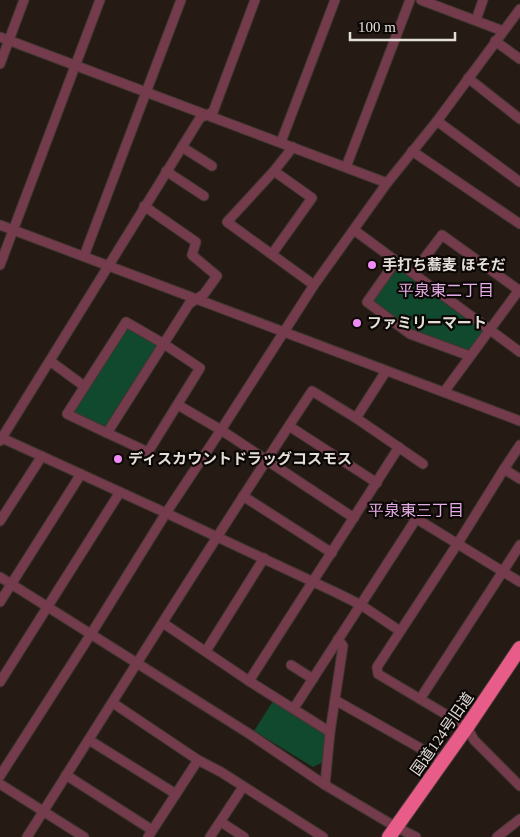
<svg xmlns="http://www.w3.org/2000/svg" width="520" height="837" viewBox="0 0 520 837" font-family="'Times New Roman','Noto Sans JP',serif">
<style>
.green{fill:#10492d}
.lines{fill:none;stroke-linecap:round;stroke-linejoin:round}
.minor-casing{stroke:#403630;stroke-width:11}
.highway-casing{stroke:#403630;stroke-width:16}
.minor{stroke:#733b4b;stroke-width:9}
.highway{stroke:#e85c89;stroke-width:14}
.poi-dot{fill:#f08bf5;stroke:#0b0705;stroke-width:2}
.labels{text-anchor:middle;stroke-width:4.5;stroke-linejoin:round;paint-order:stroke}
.poi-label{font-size:15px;font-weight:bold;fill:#e4ded9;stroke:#0b0705;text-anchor:start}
.street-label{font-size:15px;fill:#e4ded9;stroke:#0b0705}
.neighbourhood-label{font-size:16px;fill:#e4ace5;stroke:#0b0705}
</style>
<rect width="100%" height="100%" fill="#251b14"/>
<g class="green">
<path d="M395,270H402L482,329L483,332L469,351L410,329L375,303L374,300Z"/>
<path d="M126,326L157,345L105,429L73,413Z"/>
<path d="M273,701L324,731L326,735L323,762L313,767L254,731Z"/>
</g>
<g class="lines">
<defs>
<g id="minor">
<path d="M421,0L503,31"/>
<path d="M476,20L483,0"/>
<path d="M0,37L387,183"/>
<path d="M495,41L520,59"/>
<path d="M0,64L24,0"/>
<path d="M468,78L520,119"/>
<path d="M437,121L520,182"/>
<path d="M281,142L335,0"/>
<path d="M182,147L212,166"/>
<path d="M293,147L274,171L227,222L314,285"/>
<path d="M412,151L520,224"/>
<path d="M346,167L410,0"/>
<path d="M166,171L204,196"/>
<path d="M0,225L520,421"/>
<path d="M354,230L520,352"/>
<path d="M272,254L312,198L274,171"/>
<path d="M84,256L181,0"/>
<path d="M396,261L367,302L410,334L470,356"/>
<path d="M0,265L100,0"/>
<path d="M413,273L442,235L520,291"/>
<path d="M126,322L164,344L200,368L148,452L107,433L67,414Z"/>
<path d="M50,361L84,386"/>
<path d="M444,392L519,290"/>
<path d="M178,405L221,430L354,518"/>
<path d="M356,418L386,371"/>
<path d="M289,426L377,483"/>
<path d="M107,433L189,304L204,294L217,276L192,255L196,242L144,206"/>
<path d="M2,438L166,513L337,593L361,605L400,631"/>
<path d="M0,441L182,147L200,118L213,112L255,0"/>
<path d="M520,445L504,469L458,543L377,667L378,674L467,727L474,740L520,786"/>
<path d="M504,469L520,479"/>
<path d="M243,496L332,553"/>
<path d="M394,505L520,582"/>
<path d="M0,521L42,456"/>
<path d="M0,577L248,733L325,785L396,827L416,837"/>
<path d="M0,602L81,474"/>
<path d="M163,623L249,681L330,732"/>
<path d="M206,651L264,558"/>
<path d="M291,665L313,679"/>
<path d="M249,681L399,447"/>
<path d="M0,682L120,492"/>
<path d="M420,699L520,545"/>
<path d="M335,700L443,761"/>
<path d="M113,703L198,760L221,772L323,837"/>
<path d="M294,708L416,519"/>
<path d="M89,740L176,794"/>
<path d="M66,775L152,830"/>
<path d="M0,776L91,634L166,513L221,430L314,285L387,183L437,121L520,9"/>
<path d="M0,784L84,837"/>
<path d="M325,785L330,732L343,646L338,639"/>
<path d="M221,822L244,837"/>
<path d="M27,837C122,688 214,538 312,391L356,418L423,464"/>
<path d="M148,837L198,760"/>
<path d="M210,837L243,787"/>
<path d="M497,837L520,819"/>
</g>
<path id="highway" d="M389,837L467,727L520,648"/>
</defs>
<use href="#minor" class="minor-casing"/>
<use href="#highway" class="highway-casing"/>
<use href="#minor" class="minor"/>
<use href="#highway" class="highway"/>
</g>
<g class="poi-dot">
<circle cx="372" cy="265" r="5"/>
<circle cx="357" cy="323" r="5"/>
<circle cx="118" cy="459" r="5"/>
</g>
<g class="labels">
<g class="poi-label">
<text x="382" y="270">手打ち蕎麦 ほそだ</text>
<text x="367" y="328">ファミリーマート</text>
<text x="128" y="464">ディスカウントドラッグコスモス</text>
</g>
<g class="street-label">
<text transform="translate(442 734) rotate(-55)" y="5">国道124号旧道</text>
</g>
<g class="neighbourhood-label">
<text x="446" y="296">平泉東二丁目</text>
<text x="416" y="516">平泉東三丁目</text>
</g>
</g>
<path d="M350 32v8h105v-8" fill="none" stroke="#e4ded9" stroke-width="2.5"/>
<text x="358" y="32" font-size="15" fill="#e4ded9" stroke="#0b0705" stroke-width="4" paint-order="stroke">100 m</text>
</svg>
